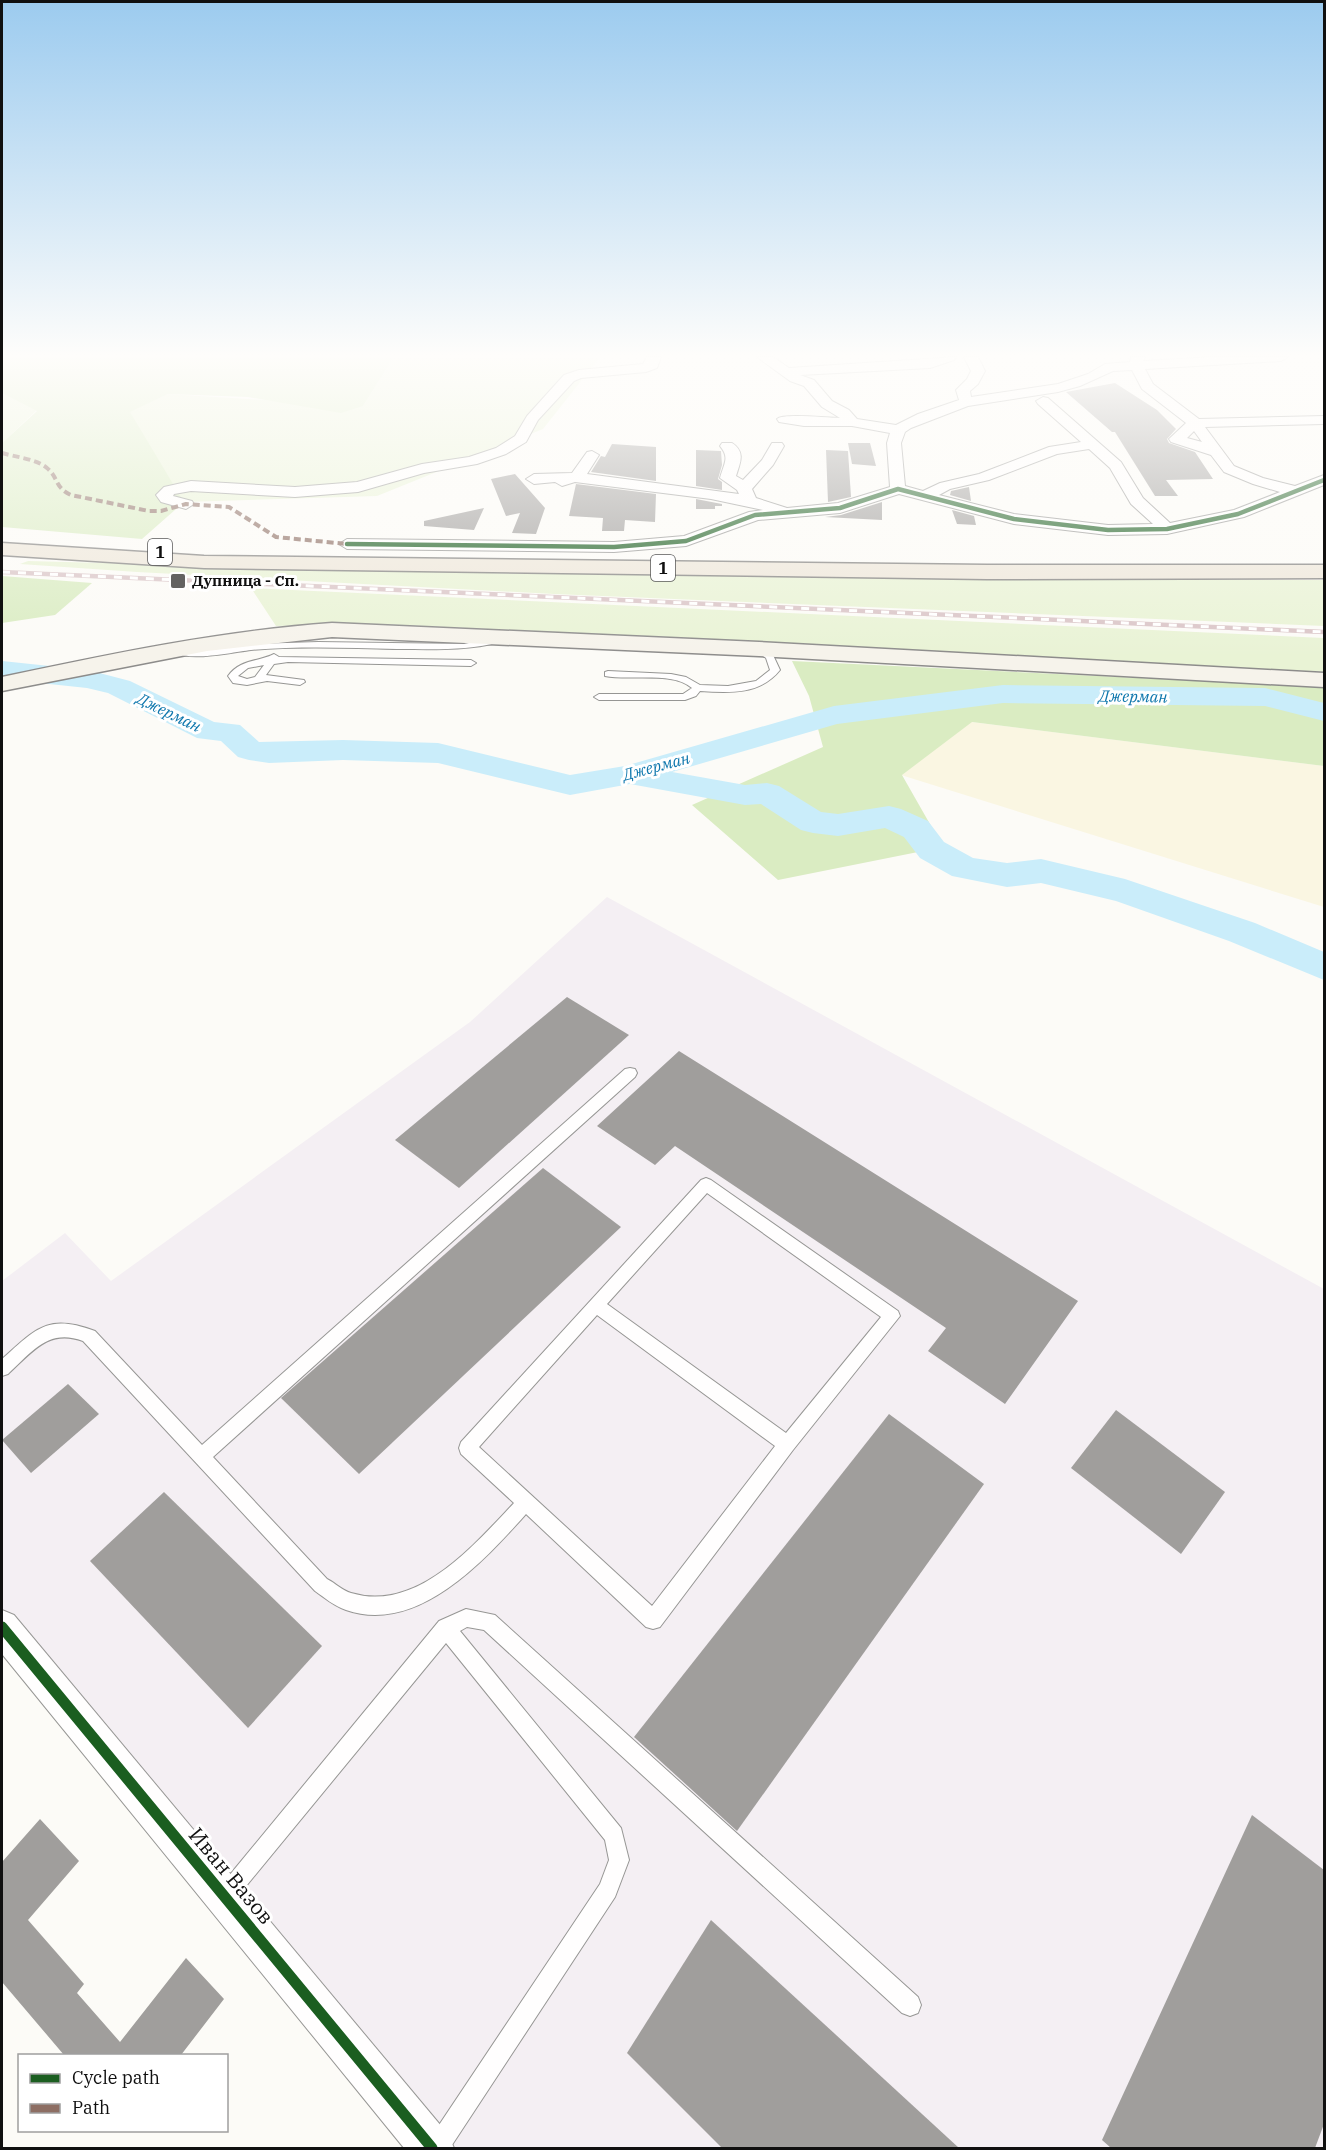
<svg xmlns="http://www.w3.org/2000/svg" width="1326" height="2150" viewBox="0 0 1326 2150" font-family="'IBM Plex Serif',serif">
<style>
.industrial{fill:#f4eff3}
.farmland{fill:#faf6e2}
.green{fill:#e9f3d5}
.forest{fill:#daecc2}
.lines{fill:none;stroke-linecap:round;stroke-linejoin:round}
.river{fill:#caedfa;fill-rule:evenodd}
.building{fill:#a09e9c}
.service-casing{stroke:#969694;stroke-width:2}
.minor-casing{stroke:#969694;stroke-width:2}
.secondary-casing{stroke:#8d8c8b;stroke-width:3}
.primary-casing{stroke:#848381;stroke-width:3}
.service{fill:#fffefe;fill-rule:evenodd}
.minor{fill:#fffefe;fill-rule:evenodd}
.secondary{fill:#f6f3eb;fill-rule:evenodd}
.primary{fill:#eee7da;fill-rule:evenodd}
.rail-casing{stroke:#dac5c7;stroke-width:4.5}
.rail{stroke:#fff;stroke-width:3;stroke-dasharray:8;stroke-linecap:butt}
.quiet{stroke:#8d6e63;stroke-width:4;stroke-dasharray:7 4;stroke-linecap:butt}
.cycleway-far1-casing{stroke:#fff;stroke-width:7}
.cycleway-casing{stroke:#fff;stroke-width:15}
.cycleway-far1{stroke:#1b5e20;stroke-width:4.5}
.cycleway{stroke:#1b5e20;stroke-width:11}
.poi-dot{fill:#636261;stroke:#fff;stroke-width:2}
.labels{text-anchor:middle;stroke-width:6;stroke-linejoin:round;paint-order:stroke}
.far-poi-label{font-size:15px;font-weight:bold;fill:#101010;stroke:#fff;text-anchor:start}
.shield{fill:#fff;stroke:#585858;stroke-width:1.5}
.shield-label{font-size:16px;font-weight:bold;fill:#101010}
.far-water-label{font-size:16px;font-style:italic;fill:#0e77ad;stroke:#fff}
.near-street-label{font-size:21px;fill:#101010;stroke:#fff}
</style>
<rect width="100%" height="100%" fill="#fcfbf7"/>
<path class="industrial" d="M607,897L1324,1289V2148H432L2,1627V1281L65,1233L111,1281L470,1022Z"/>
<path class="farmland" d="M971,722L1324,766V907L901,775Z"/>
<g class="green">
<path d="M394,357H600L543,429L377,496L184,502L129,412L168,394L363,406Z"/>
<path d="M2,393L37,410L2,443Z"/>
<path d="M28,561L527,574H849L1095,580H1324V626L554,594L137,572L20,564Z"/>
<path d="M251,588L1324,638V672L733,640L380,624L276,626Z"/>
</g>
<g class="forest">
<path d="M2,357H394L363,406L341,413L248,397L168,394L130,412L184,502L142,539L2,527V443L37,411L2,393Z"/>
<path d="M2,576L92,583L55,615L2,623Z"/>
<path d="M792,661L1324,687V766L972,722L902,775L943,847L778,880L692,805L823,747L809,696Z"/>
</g>
<g class="lines">
<path class="river" d="M2,661L88,670L130,681L214,722L240,725L259,742L343,740L438,743L570,775L625,766L834,706L1003,685L1265,688L1324,703V721L1265,706L1003,703L837,724L672,772L745,785L767,783L779,786L821,812L838,814L889,806L901,809L928,821L944,842L973,858L1007,863L1041,859L1125,879L1255,923L1324,952V980L1229,941L1116,901L1041,883L1007,887L952,876L920,858L904,837L885,828L838,836L813,833L801,830L761,804L745,805L630,784L570,795L438,763L343,760L269,763L249,760L238,757L221,741L197,738L108,693L87,688L2,679Z"/>
</g>
<g class="building">
<path d="M1115,383L1157,410L1176,429L1167,439L1169,443L1195,452L1213,479L1166,480L1178,496H1155L1115,432H1112L1066,392Z"/>
<path d="M848,443H870L876,466L852,464Z"/>
<path d="M612,444L656,447V481L591,472L601,456L605,457Z"/>
<path d="M696,450L721,451L722,465L718,479L722,482V490L696,486Z"/>
<path d="M826,450L848,451L851,497L828,502Z"/>
<path d="M515,474L545,508L536,534L512,533L520,513L506,516L491,479Z"/>
<path d="M576,484L656,494L655,522L625,520L624,531H602L603,518L569,516Z"/>
<path d="M969,487L971,501L950,495L951,491Z"/>
<path d="M696,499L722,504V506H715V509H696Z"/>
<path d="M882,502V520L825,517L841,515Z"/>
<path d="M484,508L474,530L424,526V521Z"/>
<path d="M952,510L974,516L976,525L957,524Z"/>
<path d="M567,997L629,1035L459,1188L395,1140Z"/>
<path d="M679,1051L1078,1301L1005,1404L928,1351L946,1328L675,1146L655,1165L597,1126Z"/>
<path d="M543,1168L621,1227L359,1474L281,1398Z"/>
<path d="M68,1384L99,1414L31,1473L2,1440Z"/>
<path d="M1116,1410L1225,1492L1181,1554L1071,1468Z"/>
<path d="M889,1414L984,1484L737,1831L634,1737Z"/>
<path d="M164,1492L322,1646L248,1728L90,1561Z"/>
<path d="M1252,1815L1324,1870V2124L1315,2148H1111L1102,2140Z"/>
<path d="M40,1819L79,1861L28,1920L84,1984L77,1993L120,2042L186,1958L224,1999L181,2055H64L2,1982V1862Z"/>
<path d="M711,1920L959,2148H722L627,2053Z"/>
</g>
<g class="lines">
<defs>
<g id="service">
<path d="M498,637L501,638V642C465,651 435,649 397,649C349,648 300,646 251,650C234,652 189,662 175,652L180,649L200,650L253,644L318,642L464,644Z"/>
<path d="M759,646L773,655L780,670C760,695 729,693 700,691L696,696L685,700H599L594,697L599,694H683L692,688C673,671 628,681 605,676V672L608,671L671,674L686,677L700,685L728,686L756,681L770,670L766,658L754,649Z"/>
<path d="M274,654L279,657L471,660L476,663L471,666L288,662L274,664L266,675L304,680L305,682L300,685L267,681L247,685L233,683L228,676C240,659 258,662 274,654ZM264,665L255,677L247,679L238,676L248,668Z"/>
<path d="M630,1068L635,1069L637,1073L635,1077L213,1457L327,1579C335,1583 343,1591 351,1593C417,1613 474,1545 514,1503L461,1454L459,1448L461,1442L701,1180L706,1178L711,1180L898,1311L900,1316L793,1450L660,1627L653,1629L646,1627L526,1514C484,1561 417,1635 346,1610C334,1606 325,1598 315,1591L83,1341C48,1328 32,1352 8,1374L2,1376V1359C36,1329 47,1313 95,1331L202,1445L625,1069ZM707,1193L881,1317L786,1433L607,1304ZM597,1315L775,1446L652,1606L479,1447Z"/>
<path d="M466,1609L495,1615L918,1997L921,2005L918,2013L910,2016L902,2013L484,1630L467,1627L460,1631L621,1828L629,1860L615,1897L450,2148H426L429,2140L600,1884L609,1860L605,1840L446,1643L233,1902L226,1905L219,1902L216,1895L219,1888L439,1621Z"/>
</g>
<g id="minor">
<path d="M647,357H661L657,368L646,372L581,378L574,381L538,420L526,442L506,454L477,464L424,473L358,492L295,497L191,491L174,494L173,496L192,501L194,504L186,509L161,502L156,495L164,487L191,481L295,487L357,482L422,464L469,457L496,448L515,436L527,416L564,375L579,370L643,364Z"/>
<path d="M757,357H773L789,368L956,357L954,360L930,368L800,375L814,380L832,401L849,410L857,419L896,425L918,414L959,400L956,390L967,379L971,371L964,357H978L985,371L978,384L970,391L971,397L1058,384L1088,374L1105,364L1130,362L1131,357H1145L1143,361L1215,357H1288L1281,361L1145,369L1153,384L1199,419L1324,416V424L1205,427L1234,466L1263,478L1295,486L1324,475V485L1244,517L1167,534L1108,535L1014,524L899,494L840,513L758,520L686,546L614,552L347,549L339,544L347,539L614,542L684,536L749,512L763,510L711,499L575,482L562,486L555,482L534,484L526,479L534,474L572,473L587,452L592,451L599,455L587,474L739,494L737,490L720,478C724,463 730,458 720,446L722,443H732C746,452 740,463 736,476L743,480L762,460L772,443H782L784,446L773,465L752,489L756,498L787,508L838,503L890,487L887,443L890,433L852,426H804L779,422L777,419C783,413 828,418 840,418L822,407L804,386L790,381ZM1132,370L1142,389L1186,423L1169,439L1171,442L1211,455L1224,472L1253,484L1280,492L1234,510L1170,523L1143,498L1121,462L1048,398L1043,397L1036,401L1038,404L1081,442L1049,447L979,474L940,483L923,491L905,486L901,443L905,432L911,428L968,406L1058,392L1080,386L1113,371ZM1194,431L1202,442L1187,438ZM1089,449L1110,468L1131,504L1153,524L1108,525L1014,514L939,495L950,489L989,480L1057,454Z"/>
<path d="M2,1610L14,1615L447,2133L454,2148H404L2,1654Z"/>
</g>
<path id="secondary" d="M332,623L759,642L1324,673V687L759,656L332,637L207,651L2,691V677C111,654 220,631 332,623Z"/>
<path id="primary" d="M2,543L204,556L987,565H1324V578L987,579L204,568L2,555Z"/>
</defs>
<use href="#service" class="service-casing"/>
<use href="#minor" class="minor-casing"/>
<use href="#secondary" class="secondary-casing"/>
<use href="#primary" class="primary-casing"/>
<use href="#service" class="service"/>
<use href="#minor" class="minor"/>
<use href="#secondary" class="secondary"/>
<use href="#primary" class="primary"/>
<defs>
<path id="rail" d="M2,572L1324,632"/>
</defs>
<use href="#rail" class="rail-casing"/>
<use href="#rail" class="rail"/>
<path class="quiet" d="M2,453C15,457 37,459 47,468C59,478 54,487 71,495L149,511H161L186,504L229,507L276,537L347,544"/>
<defs>
<path id="cycleway-far1" d="M347,544L614,547L686,541L755,515L840,508L898,489L1014,519L1108,530L1167,529L1238,514L1324,480"/>
<path id="cycleway" d="M2,1627L432,2148"/>
</defs>
<use href="#cycleway-far1" class="cycleway-far1-casing"/>
<use href="#cycleway" class="cycleway-casing"/>
<use href="#cycleway-far1" class="cycleway-far1"/>
<use href="#cycleway" class="cycleway"/>
</g>
<linearGradient id="sky" x2="0" y2="1"><stop stop-color="#9ccbef"/><stop offset="0.54" stop-color="#fefdfb"/><stop offset="1" stop-color="#fefdfb" stop-opacity="0"/></linearGradient>
<rect width="1326" height="658" fill="url(#sky)"/>
<rect class="poi-dot" x="170" y="573" width="16" height="16" rx="3"/>
<g class="labels">
<g class="far-poi-label">
<text x="192" y="586">Дупница - Сп.</text>
</g>
<g class="shield">
<rect x="148" y="539" width="24" height="26" rx="4.5"/>
<rect x="651" y="555" width="24" height="26" rx="4.5"/>
</g>
<g class="shield-label">
<text x="160" y="558">1</text>
<text x="663" y="574">1</text>
</g>
<g class="far-water-label">
<text transform="translate(1133 696) rotate(1)" y="6">Джерман</text>
<text transform="translate(169 712) rotate(26)" y="6">Джерман</text>
<text transform="translate(656 766) rotate(-15)" y="6">Джерман</text>
</g>
<g class="near-street-label">
<text transform="translate(231 1876) rotate(50)" y="7">Иван Вазов</text>
</g>
</g>
<rect width="1326" height="2150" fill="none" stroke="#101010" stroke-width="6"/>
<rect x="18" y="2054" width="210" height="78" fill="#ffffff" stroke="#9f9f9f" stroke-width="1.5"/>
<rect x="30" y="2074" width="30" height="9" fill="#1b5e20" stroke="#9f9f9f" stroke-width="1.5"/>
<text x="72" y="2084" font-size="18" fill="#101010">Cycle path</text>
<rect x="30" y="2104" width="30" height="9" fill="#8d6e63" stroke="#9f9f9f" stroke-width="1.5"/>
<text x="72" y="2114" font-size="18" fill="#101010">Path</text>
</svg>
